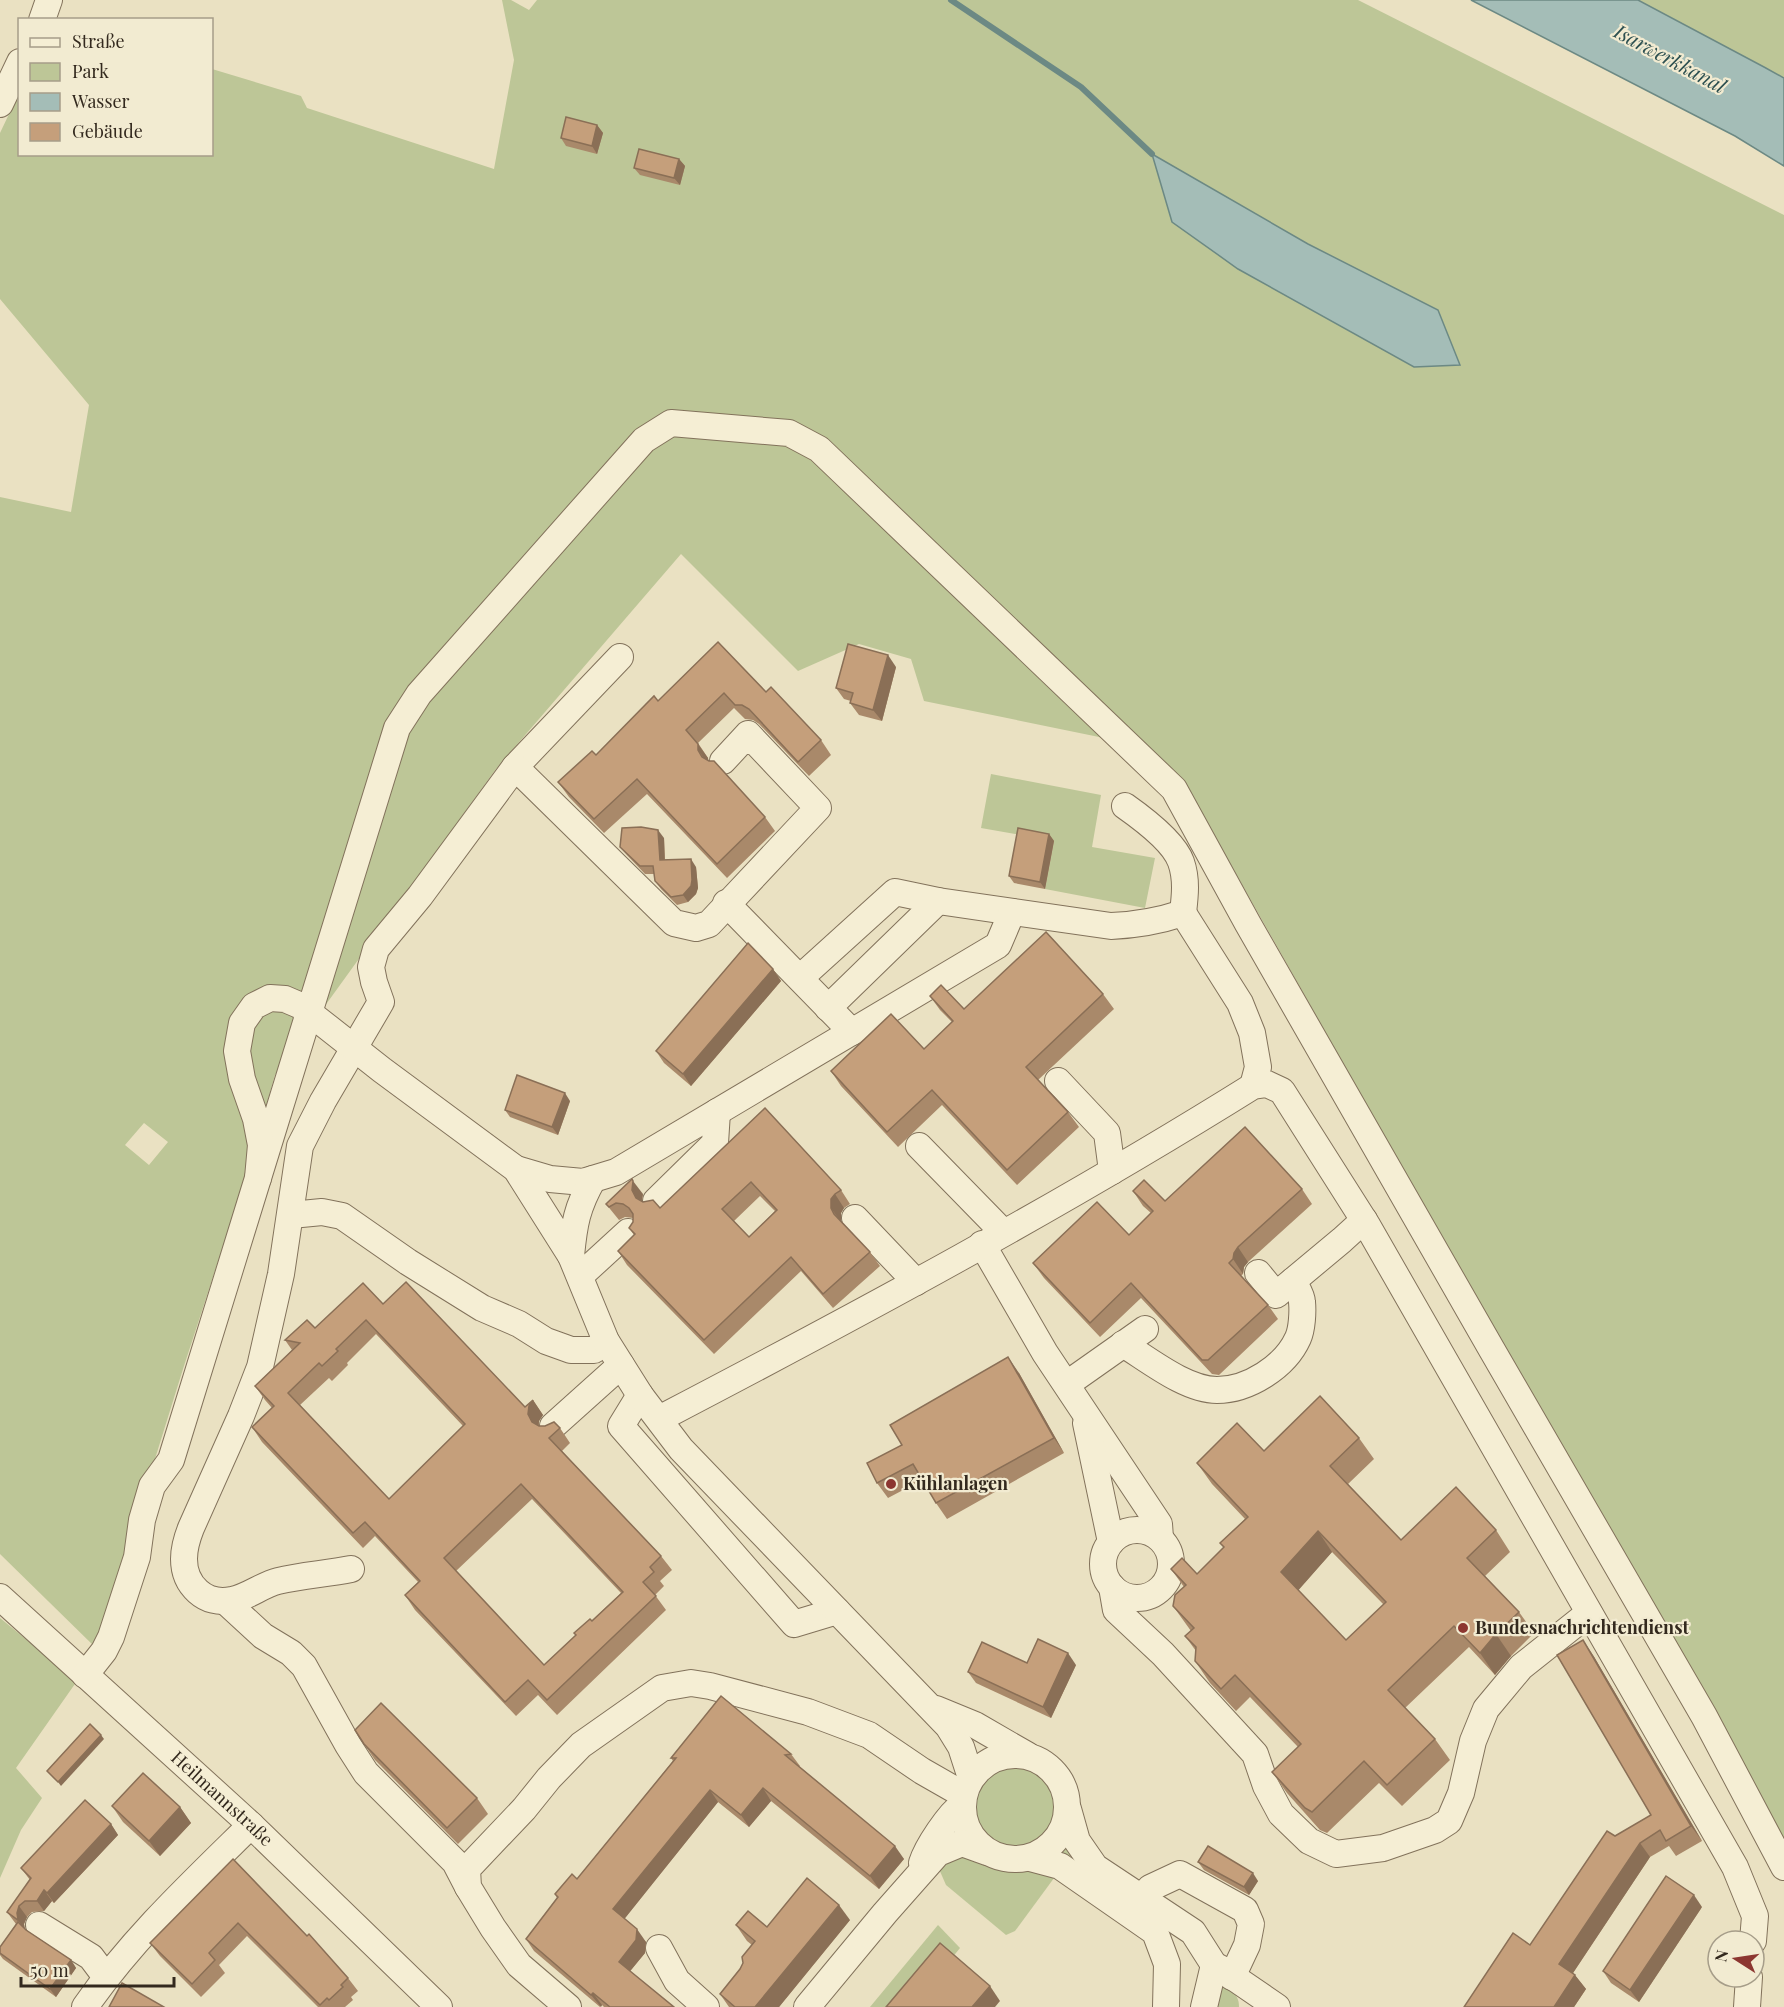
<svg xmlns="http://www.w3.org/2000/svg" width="1784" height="2007" viewBox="0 0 1784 2007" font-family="'Playfair Display',serif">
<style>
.green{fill:#bdc697;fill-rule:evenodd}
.water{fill:#a4bdb7;stroke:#6c8984;stroke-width:1.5}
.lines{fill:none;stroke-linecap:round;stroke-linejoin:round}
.stream{stroke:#6c8984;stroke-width:6}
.minor-casing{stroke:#82725b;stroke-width:28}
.minor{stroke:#f5eed4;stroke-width:26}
.wall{fill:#a9896a;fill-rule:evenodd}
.shaded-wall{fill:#8a6f56}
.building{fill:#c59f7b;stroke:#8a6f56;stroke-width:1.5;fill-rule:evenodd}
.poi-dot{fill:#8c3630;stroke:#f2ebd1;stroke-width:2}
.labels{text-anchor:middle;stroke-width:4.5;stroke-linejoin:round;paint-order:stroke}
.poi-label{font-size:18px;font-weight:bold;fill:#33291e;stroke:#f2ebd1;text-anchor:start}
.street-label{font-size:18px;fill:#33291e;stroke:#f2ebd1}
.water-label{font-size:20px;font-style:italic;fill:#2e5151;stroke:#f2ebd1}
</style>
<rect width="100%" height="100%" fill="#eae1c2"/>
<g class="green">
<path d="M502,0H511L529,10L537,0H1358L1784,215V1846L1182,778L1099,737L924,701L911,659L859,644L798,671L681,554L496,769L275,1075L245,1179L183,1369L96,1648L0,1554V497L71,512L89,405L0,299V133L19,93L20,154H212V69L301,96L307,108L494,169L514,60ZM144,1123L168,1142L149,1165L125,1145Z"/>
<path d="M1638,0H1784V78L1764,67Z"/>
<path d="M991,774L1101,795L1092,847L1155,858L1145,908L1045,889L1054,841L981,828Z"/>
<path d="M0,1618L77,1681L16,1768L42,1798L21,1830L0,1878Z"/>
<circle cx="1016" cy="1806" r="41"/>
<path d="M1064,1836L1073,1852L1064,1864L1049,1850Z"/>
<path d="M959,1856L1014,1862L1057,1874L1015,1931L1006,1935L946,1885L939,1869L945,1860Z"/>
<path d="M938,1925L960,1948L912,2007H870Z"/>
<path d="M1213,1979C1225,1986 1240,1992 1239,2007H1206Z"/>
</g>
<g class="water">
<path d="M1471,0H1638L1764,67L1784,78V166L1735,136Z"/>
<path d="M1152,154L1308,244L1438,310L1460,365L1414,367L1238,269L1172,222Z"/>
</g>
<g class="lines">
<path class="stream" d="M951,0L1081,87L1152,154"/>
<defs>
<g id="minor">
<path d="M42,20L49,0"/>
<path d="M0,104L20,62"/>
<path d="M515,767L620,657"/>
<path d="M1125,806C1142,818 1174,842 1181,862C1187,879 1185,896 1183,913"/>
<path d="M726,903L852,1032"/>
<path d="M800,978L895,892L938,901L1111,926C1136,925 1159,921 1183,913L1240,1003L1252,1033L1258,1067L1253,1086"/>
<path d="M828,1008L938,901"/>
<path d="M1058,1081L1107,1133L1112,1171"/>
<path d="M919,1146L1003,1232"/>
<path d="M516,1169L550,1179L583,1182L616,1172L998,945L1012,912"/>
<path d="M258,1178L397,728L419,694L644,440L671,423L789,433L819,449L1174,789L1248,924L1492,1350L1704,1716L1784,1867"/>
<path d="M656,1201L715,1143L717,1112"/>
<path d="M291,1215L322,1212L342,1216L408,1262L482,1308L519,1324L546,1341L571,1350H594L606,1341"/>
<path d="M855,1218L916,1282"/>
<path d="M982,1244L1045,1353L1159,1524L1160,1538"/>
<path d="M571,1256C574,1224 577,1207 593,1179"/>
<path d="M1258,1273L1276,1295L1342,1240L1364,1220"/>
<path d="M580,1276L628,1232"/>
<path d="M1123,1344C1149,1360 1186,1390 1217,1390C1248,1390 1285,1367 1298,1338C1302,1329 1303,1312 1302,1302C1302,1295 1296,1287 1293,1281"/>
<path d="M1067,1384L1145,1329"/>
<path d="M640,1395L621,1426L794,1624L837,1611"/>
<path d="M659,1419C860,1314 1061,1206 1253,1086L1267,1084L1282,1091L1367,1225L1735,1867L1755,1916L1753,1941"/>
<path d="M1086,1423L1111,1542"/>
<path d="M553,1426L621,1365"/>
<circle cx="1137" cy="1564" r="34"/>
<path d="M351,1569C327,1574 302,1575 278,1581C262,1585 248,1597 232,1600C205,1606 184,1585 184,1559C184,1548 187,1538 191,1528L241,1416L260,1367L281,1274L300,1146L323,1101L381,1002L374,982L371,967L376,949L420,896L515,767L674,923L696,928L709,924L818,808L748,734L723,761"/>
<path d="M1112,1587L1116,1610L1163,1654L1255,1754L1266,1786L1281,1814L1309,1841L1336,1854L1383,1848L1435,1830L1449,1821L1461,1793L1473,1741L1486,1709L1521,1667L1589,1613"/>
<path id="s1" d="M0,1597L251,1825L439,2007"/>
<path d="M225,1601L263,1636L291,1653L304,1666L348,1745L366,1773L455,1862L468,1887"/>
<path d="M85,1675L104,1651L111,1637L137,1557L142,1520L152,1486L171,1460L258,1178L261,1145L256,1119L242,1079L237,1051L242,1023L254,1006L270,998L285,999L299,1005L316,1018L382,1070L516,1169L571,1256L606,1341L640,1395L681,1449L948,1726L961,1747L971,1778"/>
<path d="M936,1709L975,1725L1027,1755"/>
<circle cx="1015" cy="1807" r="52"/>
<path d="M1068,1809L1077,1841L1095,1867L1193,1932L1214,1965L1204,2007"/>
<path d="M1030,1858L1060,1866L1155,1932L1167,1964L1166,2007"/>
<path d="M922,1863C927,1847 949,1814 962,1805"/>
<path d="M1134,1910L1150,1888L1180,1874L1245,1910L1251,1924L1247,1945L1232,1977"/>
<path d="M39,1925L91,1957L106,1977"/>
<path d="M659,1948L677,1981L706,2007"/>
<path d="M1220,1968L1277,2007"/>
<path d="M85,2007C132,1939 192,1883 251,1825"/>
<path d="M568,2007L519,1965L493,1928L468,1887L467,1869L524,1809L549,1778L581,1745L662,1688L691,1683L710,1686L808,1712L869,1735L922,1771L964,1795"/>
<path d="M807,2007L885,1913L938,1853L962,1843L987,1852"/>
<path d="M1747,2007L1749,1977"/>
</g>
</defs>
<use href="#minor" class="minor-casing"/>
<use href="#minor" class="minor"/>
</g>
<g class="wall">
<path d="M597,125L603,133L597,154L566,146L561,138Z"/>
<path d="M679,159L685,166L680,185L640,175L634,168Z"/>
<path d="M718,642L766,692L821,740L831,755L809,776L759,724L753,720L745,719L734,708L698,743L708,758V761L765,817L775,831L727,878L647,794L604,833L569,797L558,782L596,755L658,701Z"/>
<path d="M896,667L882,721L859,715L850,703L851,701L844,699L836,688Z"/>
<path d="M1049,834L1054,841L1045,889L1014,883L1009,876Z"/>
<path d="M664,838L665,860L696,867L698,888L696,894L688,902L677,905L661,889L655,881L654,874H645L626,854L620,847Z"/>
<path d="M773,969L781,981L691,1086L664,1063L656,1051Z"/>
<path d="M1103,994L1114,1009L1038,1080L1068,1112L1079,1127L1017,1185L942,1105L898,1147L841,1086L831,1071L924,1049L952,1022L940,1010L930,996L964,1009Z"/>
<path d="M570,1101L558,1135L510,1117L505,1110Z"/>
<path d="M765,1108L841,1190L850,1204L844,1208L841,1213V1221L870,1252L880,1266L833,1308L801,1271L714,1354L627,1265L618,1251L634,1235L629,1228L633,1222V1218L625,1217L619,1220L606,1204L643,1194L642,1201L660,1208ZM760,1196L775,1211L749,1237L734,1221Z"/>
<path d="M1302,1189L1312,1204L1248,1262L1244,1267L1243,1274L1241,1276L1268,1305L1278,1319L1219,1375L1212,1374L1141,1298L1100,1337L1044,1278L1033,1263L1129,1235L1151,1213L1143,1206L1133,1191L1165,1201Z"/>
<path d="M383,1304L525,1407L533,1400L543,1415L539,1421V1426L560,1428L570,1443L562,1451L661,1556L672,1570L660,1581L664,1586L655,1595L666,1610L557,1715L538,1695L516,1716L415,1610L405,1595L418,1582L375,1536L363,1548L262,1442L252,1427L272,1408L265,1400L255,1386L292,1350L285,1340L315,1328ZM376,1334L463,1426L389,1499L300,1405L329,1378L332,1381L348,1365L347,1363ZM532,1499L621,1593L544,1665L456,1571Z"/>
<path d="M1019,1373L1064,1453L947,1519L936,1503L922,1480L888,1498L877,1483L902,1445Z"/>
<path d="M1359,1438L1374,1459L1348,1484L1401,1540L1496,1530L1510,1552L1485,1576L1519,1612L1534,1633L1511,1656L1495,1675L1469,1647L1405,1708L1435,1739L1450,1760L1402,1806L1379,1783L1327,1833L1320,1830L1287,1793L1272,1772L1298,1747L1250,1697L1236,1711L1210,1683L1195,1661L1196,1651L1185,1636L1191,1631L1173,1606L1184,1587L1171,1569L1197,1574L1224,1548L1220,1543L1245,1519L1212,1484L1197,1463L1264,1451ZM1332,1552L1384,1605L1346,1640L1298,1590Z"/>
<path d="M1593,1655L1702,1841L1676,1856L1669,1846L1650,1857L1573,1973L1586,1989L1574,2007H1464L1530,1945L1615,1836L1651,1815Z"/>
<path d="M1027,1663L1076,1665L1051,1718L976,1683L968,1672Z"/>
<path d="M364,1744L477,1798L488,1814L458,1844L375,1760Z"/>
<path d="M791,1754L800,1766H799L904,1859L879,1889L771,1801L749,1827L718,1802L624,1919L646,1942L645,1953L630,1971L674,2007H604L602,2005L600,2007L534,1951L526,1939L557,1898L555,1894L577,1879L673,1761L671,1758Z"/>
<path d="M112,1806L180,1807L191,1823L160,1856L123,1822Z"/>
<path d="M111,1824L118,1835L54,1903L52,1901L44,1911L32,1912L27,1917L24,1924L25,1929L71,1960L76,1968L56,1997L3,1959L0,1955V1947L16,1924L7,1912L30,1880L21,1868Z"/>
<path d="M233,1859L348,1978L358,1991L351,1997L353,2000L345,2007H318L247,1936L219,1965L225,1973L201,1997L160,1956L150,1943Z"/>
<path d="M1198,1862L1258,1881L1249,1895L1204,1870Z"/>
<path d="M1702,1907L1639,2002L1611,1983L1603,1971Z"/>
<path d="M850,1920L779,2007H729L720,1994L740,1969L752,1945L747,1941L736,1925L767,1927Z"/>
</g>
<g class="shaded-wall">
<path d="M597,125L603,133L597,154L592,146Z"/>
<path d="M679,159L685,166L680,185L674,178Z"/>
<path d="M888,655L896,667L882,721L873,710Z"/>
<path d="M698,744L708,758L709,765L698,750Z"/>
<path d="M658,830L664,838L665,868L660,860Z"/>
<path d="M1049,834L1054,841L1045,889L1040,882Z"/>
<path d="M691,859L696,867L698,888L696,894L688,902L683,895Z"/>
<path d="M773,969L781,981L691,1086L683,1074Z"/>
<path d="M565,1093L570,1101L558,1135L552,1127Z"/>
<path d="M633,1181L643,1194L641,1204L636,1198L632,1190Z"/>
<path d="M835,1194L844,1208L841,1213V1222L831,1208V1199Z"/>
<path d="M1238,1247L1248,1262L1244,1267L1243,1274L1233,1259L1234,1253Z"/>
<path d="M1008,1357L1019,1373L1064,1453L1054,1438Z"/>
<path d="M533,1400L543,1415L539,1421L538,1429L532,1422L528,1414L529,1406Z"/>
<path d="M1318,1531L1332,1552L1296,1593L1281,1572Z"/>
<path d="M1496,1634L1511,1656L1495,1675L1480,1653Z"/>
<path d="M1583,1640L1593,1655L1702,1841L1691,1826Z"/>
<path d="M1068,1653L1076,1665L1051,1718L1043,1707Z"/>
<path d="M101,1735L104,1739L61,1786L58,1782Z"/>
<path d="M763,1788L771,1801L749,1827L741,1815Z"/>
<path d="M710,1790L718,1802L622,1922L613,1909Z"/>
<path d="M180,1807L191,1823L160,1856L149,1841Z"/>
<path d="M111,1824L118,1835L54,1903L47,1893Z"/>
<path d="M1640,1843L1650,1857L1569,1979L1559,1964Z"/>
<path d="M895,1846L904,1859L879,1889L870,1876Z"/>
<path d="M1253,1873L1258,1881L1249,1895L1244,1887Z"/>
<path d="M44,1890L52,1901L44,1911L37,1901Z"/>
<path d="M1694,1895L1702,1907L1639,2002L1630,1990Z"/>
<path d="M839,1905L850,1920L779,2007H755Z"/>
<path d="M19,1906L27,1917L24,1924L25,1931L18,1920L17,1913Z"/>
<path d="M637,1929L646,1942L645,1953L627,1975L619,1962Z"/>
<path d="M71,1960L76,1968L56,1997L50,1989Z"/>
<path d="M1575,1975L1586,1989L1574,2007H1554Z"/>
<path d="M990,1986L1000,2001L995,2007H972Z"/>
<path d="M593,1993L602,2005L601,2007L591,1995Z"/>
</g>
<g class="building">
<path d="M566,117L597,125L592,146L561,138Z"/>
<path d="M639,149L679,159L674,178L634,168Z"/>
<path d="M718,642L766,692L771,687L821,740L798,762L749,709L742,705H735L724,693L686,730L698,744V750L702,757L709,761H714L765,817L717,864L637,779L594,819L558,782L592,751L596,755L654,696L658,701Z"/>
<path d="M848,644L888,655L873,710L850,703L853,693L836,688Z"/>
<path d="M641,827L658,830L660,860L691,859L692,880L691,886L683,895L671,897L655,881L653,866H640L620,847L622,828Z"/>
<path d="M1018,828L1049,834L1040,882L1009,876Z"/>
<path d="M1046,932L1103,994L1026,1067L1068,1112L1007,1170L932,1090L887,1132L831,1071L891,1014L924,1049L953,1021L930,996L941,985L964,1009Z"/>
<path d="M748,943L773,969L683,1074L656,1051Z"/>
<path d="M517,1075L565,1093L552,1127L505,1110Z"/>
<path d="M765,1108L841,1190L835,1194L831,1199V1208L834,1214L870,1252L823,1294L791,1257L704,1340L618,1251L635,1234L629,1228L633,1222V1214L629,1208L623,1204L616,1203L609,1207L606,1204L632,1179L633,1181L632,1190L636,1198L643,1202L653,1200L660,1208ZM751,1182L777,1210L749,1237L722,1209Z"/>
<path d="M1245,1127L1302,1189L1238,1247L1234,1253L1233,1259L1229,1263L1268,1305L1208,1360H1202L1131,1283L1090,1323L1033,1263L1097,1202L1129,1235L1153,1211L1133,1191L1144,1180L1165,1201Z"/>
<path d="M406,1282L525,1407L533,1400L529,1406L528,1414L532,1422L539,1426H545L554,1422L560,1428L549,1438L661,1556L650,1567L654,1572L643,1582L656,1596L547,1700L528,1680L505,1702L405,1595L420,1581L365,1522L353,1533L252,1427L274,1406L255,1386L300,1343L285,1340L307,1320L315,1328L363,1283L383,1304ZM366,1320L465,1424L389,1499L288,1393L319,1363L322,1366L338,1351L336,1349ZM521,1484L623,1592L592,1621L590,1619L574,1633L576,1635L544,1665L444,1558Z"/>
<path d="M1008,1357L1054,1438L936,1503L913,1464L877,1483L867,1463L902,1445L890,1425Z"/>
<path d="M1320,1396L1359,1438L1330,1466L1401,1540L1456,1487L1496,1530L1467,1558L1519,1612L1496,1634L1480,1653L1454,1626L1388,1690L1435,1739L1387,1785L1364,1761L1312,1812L1305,1808L1272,1772L1301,1744L1235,1675L1221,1689L1195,1661L1196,1647L1185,1636L1194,1628L1173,1606L1175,1595L1186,1585L1171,1569L1182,1558L1197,1574L1224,1547L1220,1543L1248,1517L1197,1463L1237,1423L1264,1451ZM1318,1531L1386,1602L1346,1640L1281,1572Z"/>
<path d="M1038,1639L1068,1653L1043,1707L968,1672L982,1642L1027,1663Z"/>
<path d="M1583,1640L1691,1826L1666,1841L1660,1830L1640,1843L1559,1964L1575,1975L1554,2007H1464L1513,1933L1530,1945L1607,1831L1615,1836L1651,1815L1557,1655Z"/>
<path d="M721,1696L791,1754L785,1755L895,1846L870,1876L763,1788L741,1815L710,1790L613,1909L637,1929L636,1940L619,1962L674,2007H610L593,1993L591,1995L526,1939L558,1897L555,1894L572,1874L577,1879L676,1758H671Z"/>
<path d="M381,1703L477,1798L447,1828L364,1744L355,1730Z"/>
<path d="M90,1724L101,1735L58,1782L47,1771Z"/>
<path d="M143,1773L180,1807L149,1841L112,1806Z"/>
<path d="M85,1800L111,1824L47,1893L44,1890L37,1901H25L19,1906L17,1913L18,1920L7,1912L31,1878L21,1868Z"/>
<path d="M1208,1846L1253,1873L1244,1887L1198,1862Z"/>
<path d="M233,1859L307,1936L309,1934L348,1978L341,1985L343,1987L329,2000L327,1998L320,2005L238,1923L209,1953L215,1960L192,1984L150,1943Z"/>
<path d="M1666,1876L1694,1895L1630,1990L1603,1971Z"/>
<path d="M807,1878L839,1905L755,2007H735L720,1994L740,1969L743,1963L742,1957L755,1941L736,1925L748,1911L767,1927Z"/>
<path d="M18,1922L26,1930L71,1960L50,1989L0,1953V1947Z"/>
<path d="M940,1943L990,1986L972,2007H886Z"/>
<path d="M122,1983L164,2007H109Z"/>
</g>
<g class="poi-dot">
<circle cx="891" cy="1484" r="6"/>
<circle cx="1463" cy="1628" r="6"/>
</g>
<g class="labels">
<g class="poi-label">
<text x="903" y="1490">Kühlanlagen</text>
<text x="1475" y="1634">Bundesnachrichtendienst</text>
</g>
<g class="street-label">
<text dy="6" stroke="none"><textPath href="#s1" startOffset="300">Heilmannstraße</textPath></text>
</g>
<g class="water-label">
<text transform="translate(1670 59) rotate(28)" y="7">Isarwerkkanal</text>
</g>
</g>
<rect x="18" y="18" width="195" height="138" fill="#f2ebd1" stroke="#a69d89" stroke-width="1.5"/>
<rect x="30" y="38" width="30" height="9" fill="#f5eed4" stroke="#a69d89" stroke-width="1.5"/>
<text x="72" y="48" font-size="18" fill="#33291e">Straße</text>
<rect x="30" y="63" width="30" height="18" fill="#bdc697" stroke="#a69d89" stroke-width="1.5"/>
<text x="72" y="78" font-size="18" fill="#33291e">Park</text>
<rect x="30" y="93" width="30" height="18" fill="#a4bdb7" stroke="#a69d89" stroke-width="1.5"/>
<text x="72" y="108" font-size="18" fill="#33291e">Wasser</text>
<rect x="30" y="123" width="30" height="18" fill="#c59f7b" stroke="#a69d89" stroke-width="1.5"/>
<text x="72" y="138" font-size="18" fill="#33291e">Gebäude</text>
<g transform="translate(1736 1959) rotate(282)"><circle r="28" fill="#f2ebd1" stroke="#a69d89" stroke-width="1.5"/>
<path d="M0-4.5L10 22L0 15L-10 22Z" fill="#8c3630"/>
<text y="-9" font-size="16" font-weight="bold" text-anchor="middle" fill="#33291e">N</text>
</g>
<path d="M21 1977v9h153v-9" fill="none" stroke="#33291e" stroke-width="3"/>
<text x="30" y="1977" font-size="18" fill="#33291e" stroke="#f2ebd1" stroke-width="4.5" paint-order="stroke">50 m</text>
</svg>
